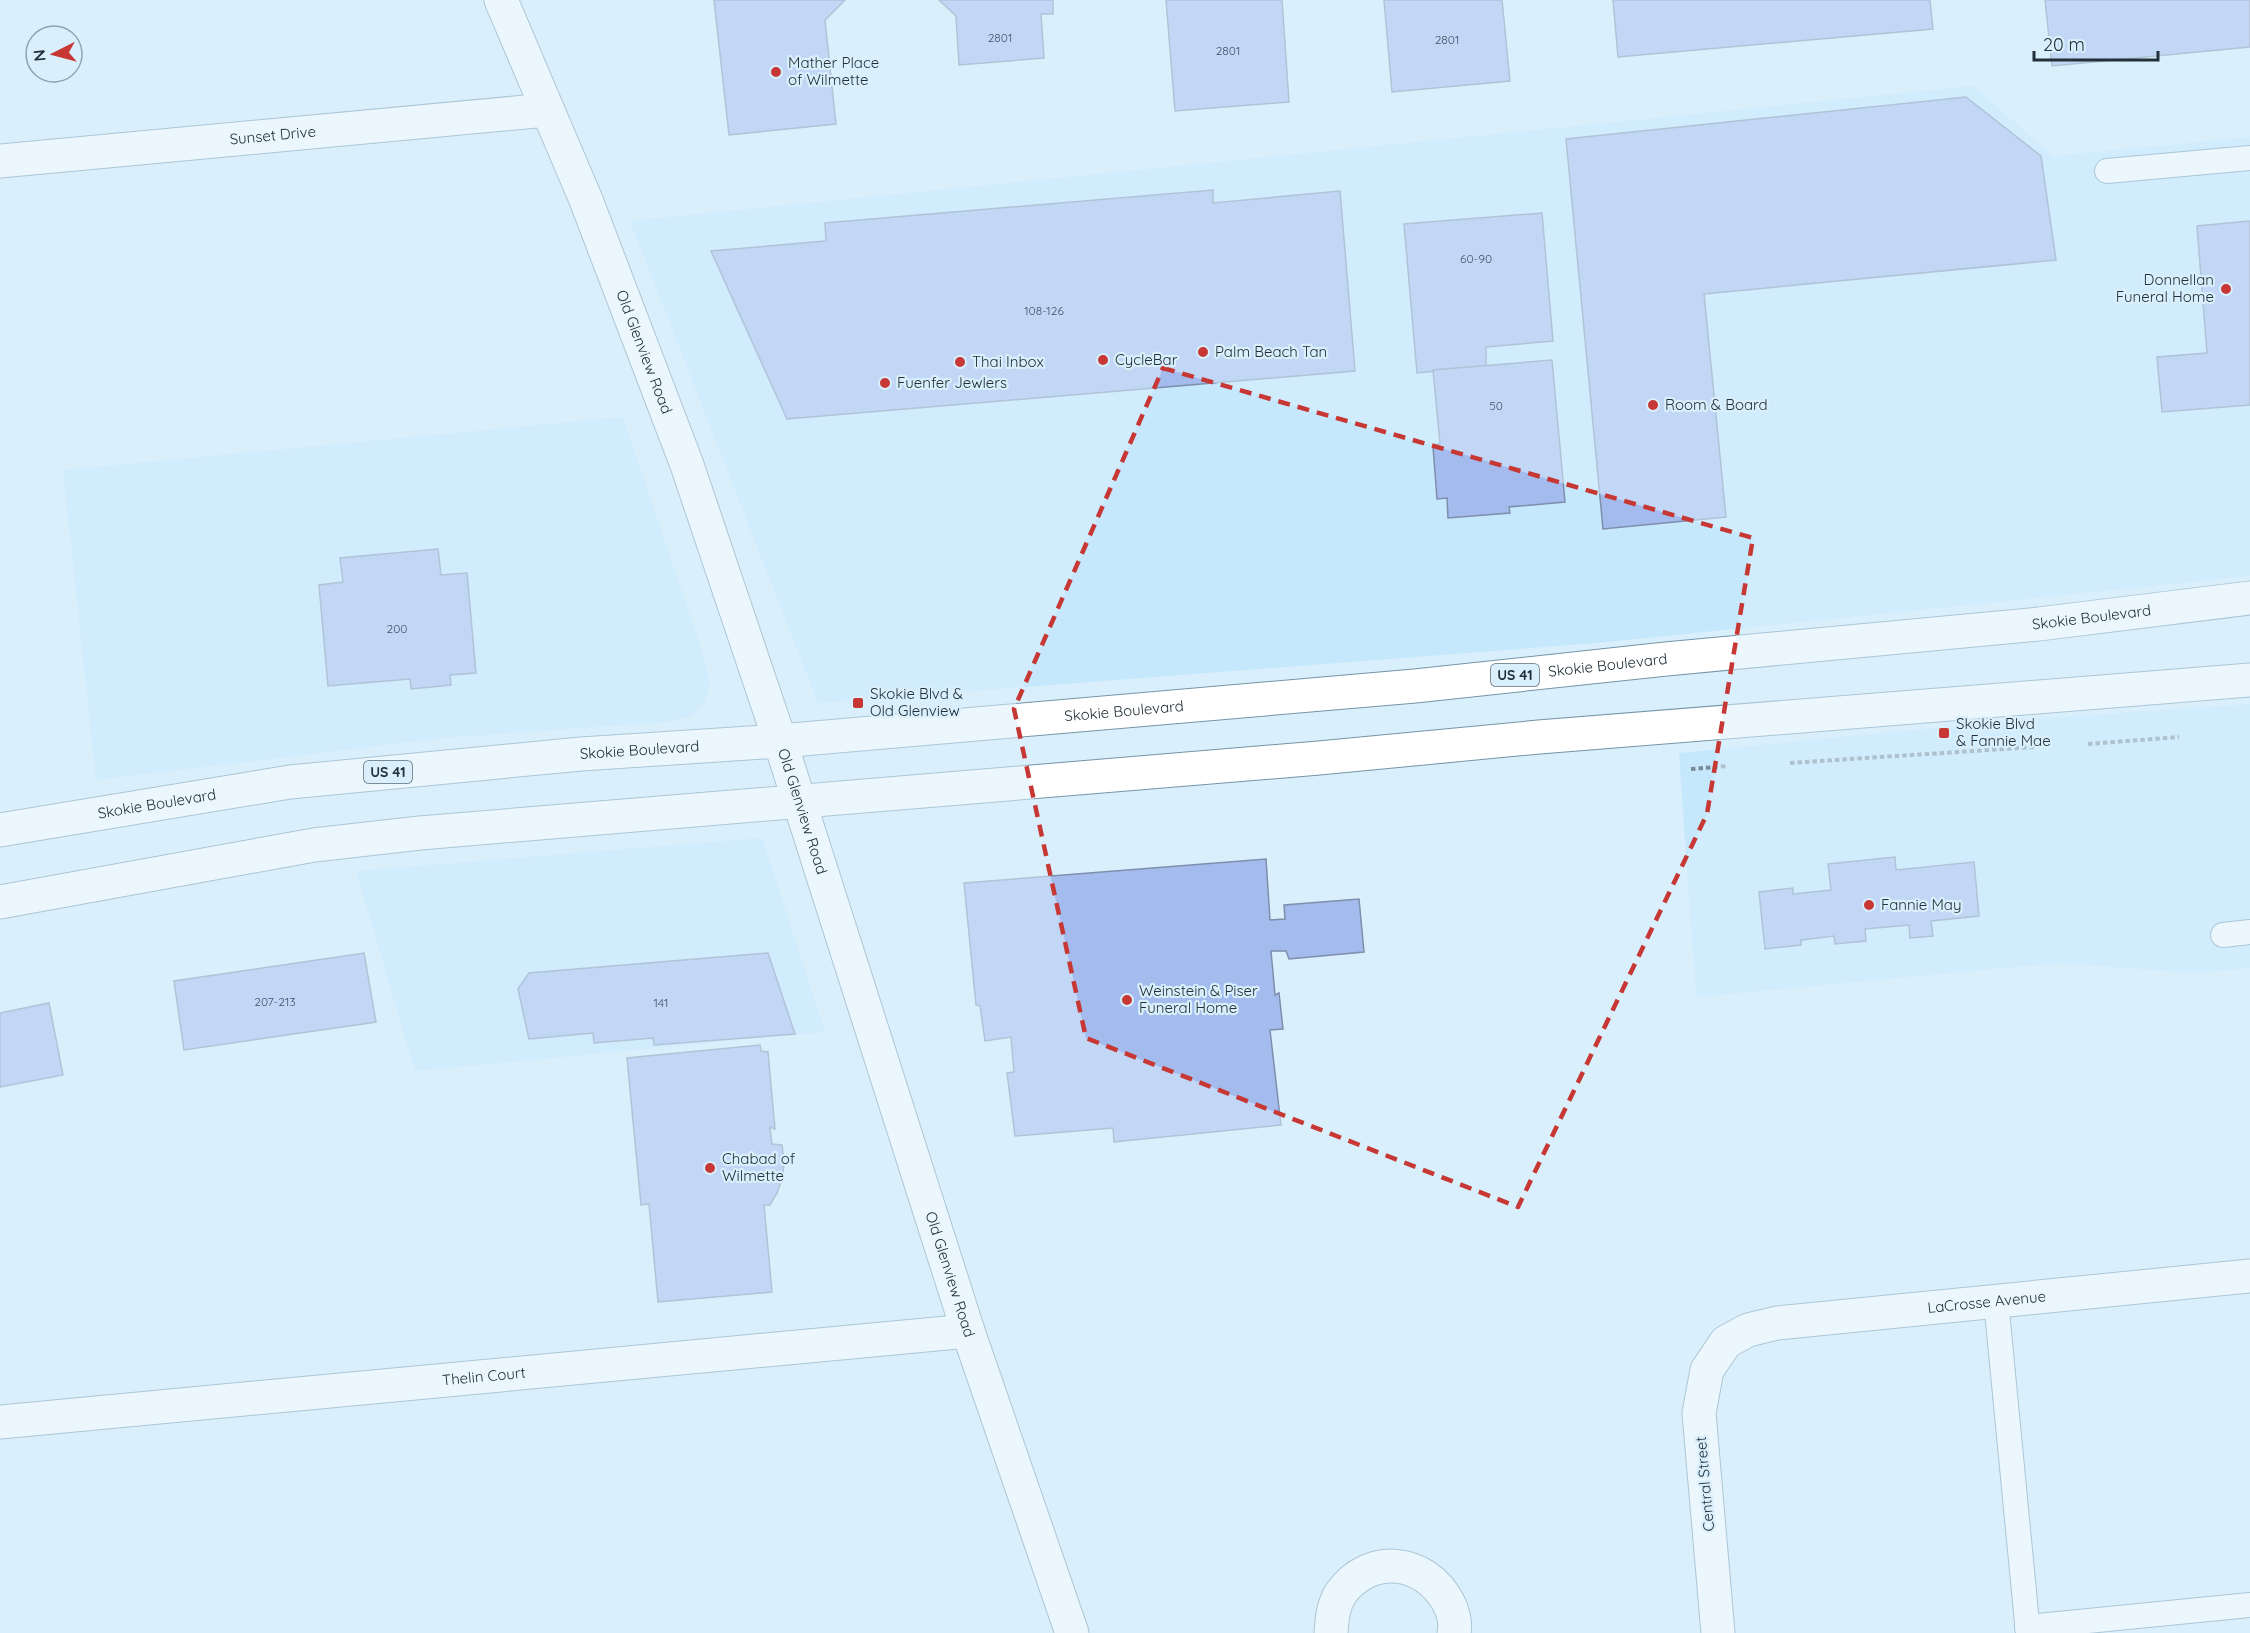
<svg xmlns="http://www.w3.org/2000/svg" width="2250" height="1633" viewBox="0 0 2250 1633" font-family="Quicksand,sans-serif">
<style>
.built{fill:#c5e8fd}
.building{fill:#a3bbed;stroke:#7f8eac;stroke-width:1.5}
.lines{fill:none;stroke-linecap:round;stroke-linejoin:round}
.lane-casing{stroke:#7395a8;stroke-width:26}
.street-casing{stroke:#7395a8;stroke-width:35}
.secondary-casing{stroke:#7395a8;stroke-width:35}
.primary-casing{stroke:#7395a8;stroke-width:35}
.path{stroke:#798b96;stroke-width:4;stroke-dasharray:4.5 3;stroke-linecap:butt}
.lane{stroke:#fff;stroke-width:24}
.street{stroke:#fff;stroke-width:33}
.secondary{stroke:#fff;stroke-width:33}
.primary{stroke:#fff;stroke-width:33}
.marked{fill:none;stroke:#c73835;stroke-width:4.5;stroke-dasharray:12 8;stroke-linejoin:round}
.poi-dot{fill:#c73835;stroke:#daeffc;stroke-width:2}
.labels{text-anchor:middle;stroke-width:4.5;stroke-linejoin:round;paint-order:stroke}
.number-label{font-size:12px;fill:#425466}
.shield{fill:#daeffc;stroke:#596a74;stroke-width:1.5}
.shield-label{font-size:14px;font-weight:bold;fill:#223139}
.poi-label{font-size:15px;fill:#223139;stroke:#daeffc;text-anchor:start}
.street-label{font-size:15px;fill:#223139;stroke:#daeffc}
</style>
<rect width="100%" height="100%" fill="#daeffc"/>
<g class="built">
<path d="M1973,86L2053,156L2250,137V576L1597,643L818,703L630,221Z"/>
<path d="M623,417L701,648L710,681L705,702L691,716L667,722L443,738L96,780L63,470Z"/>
<path d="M2250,704V968L2196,973L2059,963L1696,997L1679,753L2008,721Z"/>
<path d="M762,838L825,1032L415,1071L356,871Z"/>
</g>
<g class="building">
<path d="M714,0H845L825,20L836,124L729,135Z"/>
<path d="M939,0H1053V14H1041L1044,58L959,65L956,16Z"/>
<path d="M1166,0H1282L1289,102L1175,111Z"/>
<path d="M1384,0H1502L1510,81L1392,92Z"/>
<path d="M1613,0H1930L1933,29L1618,57Z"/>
<path d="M2045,0H2250V47L2052,66Z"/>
<path d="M1966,97L2041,156L2056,260L1704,294L1726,517L1603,529L1566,139Z"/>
<path d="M1213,190V203L1340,191L1355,371L787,419L711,251L826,241L825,223Z"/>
<path d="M1542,213L1553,341L1486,347V366L1417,373L1404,224Z"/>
<path d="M2250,221V405L2162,412L2157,357L2207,353L2197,226Z"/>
<path d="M1552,360L1565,502L1509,507L1510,513L1448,518L1447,498L1437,499L1433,447L1440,443L1433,370Z"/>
<path d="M438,549L441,575L467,573L476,673L450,675L451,685L411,689L410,679L328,686L319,585L343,582L340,558Z"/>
<path d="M1895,857L1896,870L1974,862L1979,916L1931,921L1933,936L1910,938L1909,925L1865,929L1866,941L1835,944L1834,936L1801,940V945L1765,949L1759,892L1793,888V894L1831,890L1828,864Z"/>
<path d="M1266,859L1270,920L1285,919L1284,905L1359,899L1364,952L1289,959L1286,951H1271L1275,995L1279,993L1283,1029L1270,1030L1281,1125L1114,1142L1113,1128L1015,1136L1007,1073L1014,1072L1011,1037L985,1041L980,1006L976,1005L964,883Z"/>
<path d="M364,953L376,1022L184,1050L174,981Z"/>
<path d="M768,953L795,1034L654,1045L653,1038L594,1043L593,1033L529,1039L518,989L529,973Z"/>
<path d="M49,1003L63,1075L0,1087V1013Z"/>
<path d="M760,1045L761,1051L768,1052L775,1129L770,1127L772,1144L782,1145L784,1160L783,1176L777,1193L770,1205H764L772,1292L658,1302L649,1204L641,1205L627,1058Z"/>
</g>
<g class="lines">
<defs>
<g id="lane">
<path d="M2107,171L2250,158"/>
<path d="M2223,935L2250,932"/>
<path d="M1996,1301L2028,1633"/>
<path d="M2027,1627L2250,1605"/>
</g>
<g id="street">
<path id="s1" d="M0,161L547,110"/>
<path id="s2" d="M0,1422L968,1331"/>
<path d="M1331,1633C1332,1619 1333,1605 1341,1593C1370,1553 1425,1559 1448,1602C1453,1611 1456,1623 1454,1633"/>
<path id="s3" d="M1718,1633L1699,1413L1707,1370L1726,1342L1748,1330L1777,1323L2250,1276"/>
</g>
<g id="secondary">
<path id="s4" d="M501,0L586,200L687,465L780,741L968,1331L1072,1633"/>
</g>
<g id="primary">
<path id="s5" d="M0,830L290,782L581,754L780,741L1415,686L1666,659L2039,624L2250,598"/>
<path d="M0,902L314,845L420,833L1319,758L1539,737L2250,680"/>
</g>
</defs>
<use href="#lane" class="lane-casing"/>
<use href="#street" class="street-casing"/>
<use href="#secondary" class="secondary-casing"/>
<use href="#primary" class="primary-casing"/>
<g class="path">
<path d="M2088,744L2179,737"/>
<path d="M1790,763L2034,747"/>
<path d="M1691,769L1728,766"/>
</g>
<use href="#lane" class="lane"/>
<use href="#street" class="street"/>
<use href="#secondary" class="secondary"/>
<use href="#primary" class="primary"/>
</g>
<path d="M0 0H2250V1633H0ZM1163,368L1753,538L1707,814L1518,1207L1086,1038L1014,709Z" fill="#daeffc" fill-opacity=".55" fill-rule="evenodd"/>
<path class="marked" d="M1163,368L1753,538L1707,814L1518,1207L1086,1038L1014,709Z"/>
<g class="poi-dot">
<circle cx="776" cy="72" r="6"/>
<circle cx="2226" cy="289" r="6"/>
<circle cx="1203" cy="352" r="6"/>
<circle cx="1103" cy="360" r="6"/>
<circle cx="960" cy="362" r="6"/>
<circle cx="885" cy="383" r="6"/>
<circle cx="1653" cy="405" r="6"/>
<rect x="852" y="697" width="12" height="12" rx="3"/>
<rect x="1938" y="727" width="12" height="12" rx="3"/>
<circle cx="1869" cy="905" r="6"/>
<circle cx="1127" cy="1000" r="6"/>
<circle cx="710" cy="1168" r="6"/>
</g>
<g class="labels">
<g class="number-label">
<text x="1000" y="42">2801</text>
<text x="1447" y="44">2801</text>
<text x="1228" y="55">2801</text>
<text x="1476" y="263">60-90</text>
<text x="1044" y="315">108-126</text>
<text x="1496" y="410">50</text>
<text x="397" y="633">200</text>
<text x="275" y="1006">207-213</text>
<text x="661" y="1007">141</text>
</g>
<g class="shield">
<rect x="1491" y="664" width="48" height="22" rx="4.5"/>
<rect x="364" y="761" width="48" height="22" rx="4.5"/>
</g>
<g class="shield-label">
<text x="1515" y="680">US 41</text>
<text x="388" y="777">US 41</text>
</g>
<g class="poi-label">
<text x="788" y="68">Mather Place<tspan x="788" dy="17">of Wilmette</tspan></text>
<text x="2214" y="285" text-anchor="end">Donnellan<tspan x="2214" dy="17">Funeral Home</tspan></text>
<text x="1215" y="357">Palm Beach Tan</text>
<text x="1115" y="365">CycleBar</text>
<text x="972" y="367">Thai Inbox</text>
<text x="897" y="388">Fuenfer Jewlers</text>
<text x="1665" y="410">Room &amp; Board</text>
<text x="870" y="699">Skokie Blvd &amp;<tspan x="870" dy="17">Old Glenview</tspan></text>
<text x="1956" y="729">Skokie Blvd<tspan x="1956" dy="17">&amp; Fannie Mae</tspan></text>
<text x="1881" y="910">Fannie May</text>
<text x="1139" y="996">Weinstein &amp; Piser<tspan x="1139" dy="17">Funeral Home</tspan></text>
<text x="722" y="1164">Chabad of<tspan x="722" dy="17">Wilmette</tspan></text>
</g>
<g class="street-label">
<text dy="5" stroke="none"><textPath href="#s1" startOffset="274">Sunset Drive</textPath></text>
<text dy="5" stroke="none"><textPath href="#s4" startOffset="380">Old Glenview Road</textPath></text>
<text dy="5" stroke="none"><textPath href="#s5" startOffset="2103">Skokie Boulevard</textPath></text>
<text dy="5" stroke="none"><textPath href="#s5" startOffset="1617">Skokie Boulevard</textPath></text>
<text dy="5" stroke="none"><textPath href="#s5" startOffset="1131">Skokie Boulevard</textPath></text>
<text dy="5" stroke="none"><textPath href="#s5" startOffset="645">Skokie Boulevard</textPath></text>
<text dy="5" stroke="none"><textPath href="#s5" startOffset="159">Skokie Boulevard</textPath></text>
<text dy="5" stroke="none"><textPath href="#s4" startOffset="866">Old Glenview Road</textPath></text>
<text dy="5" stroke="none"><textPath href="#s4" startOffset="1352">Old Glenview Road</textPath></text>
<text dy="5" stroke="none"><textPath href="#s3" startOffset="564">LaCrosse Avenue</textPath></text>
<text dy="5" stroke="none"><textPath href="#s2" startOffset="486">Thelin Court</textPath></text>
<text transform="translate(1705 1484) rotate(-95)" y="5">Central Street</text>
</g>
</g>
<g transform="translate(54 54) rotate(264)"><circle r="28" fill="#daeffc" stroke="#90a3ae" stroke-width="1.5"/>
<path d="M0-4.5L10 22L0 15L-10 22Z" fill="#c73835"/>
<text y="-9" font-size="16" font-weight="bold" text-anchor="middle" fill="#223139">N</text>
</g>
<path d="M2034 51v9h124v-9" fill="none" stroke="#223139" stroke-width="3"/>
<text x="2043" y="51" font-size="18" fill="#223139" stroke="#daeffc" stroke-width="4.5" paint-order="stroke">20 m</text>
</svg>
